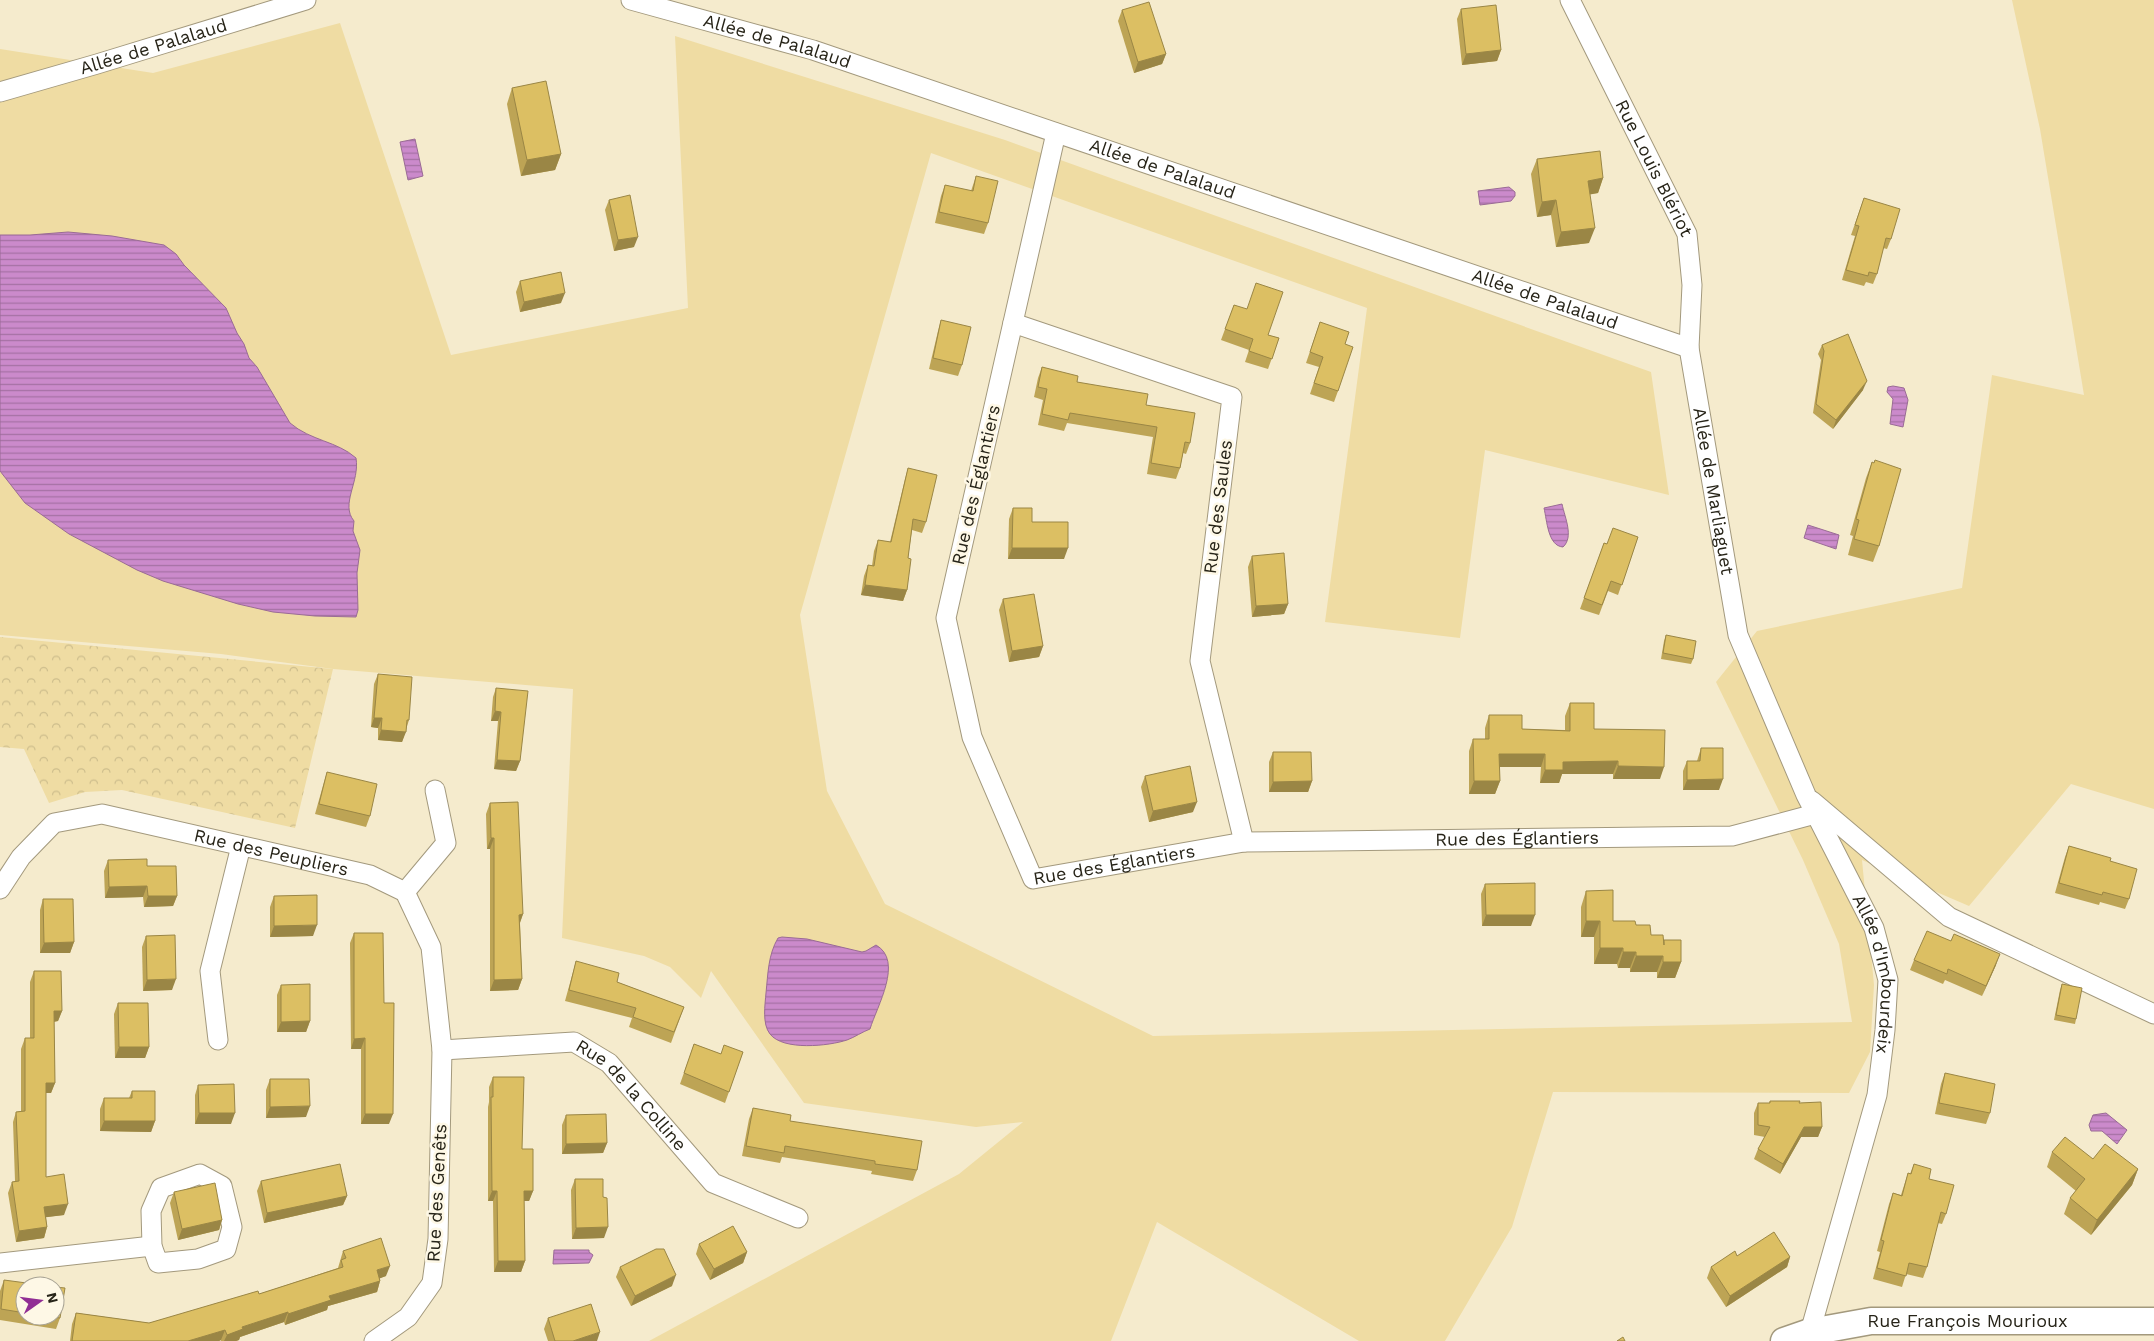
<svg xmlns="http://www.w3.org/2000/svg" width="2154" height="1341" viewBox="0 0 2154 1341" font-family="'Work Sans',sans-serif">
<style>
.grass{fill:#efdca3}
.forest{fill:url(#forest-crowns)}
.water{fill:url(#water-rules);stroke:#9a6b95}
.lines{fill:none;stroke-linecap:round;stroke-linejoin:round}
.street-casing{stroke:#a3997d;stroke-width:21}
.secondary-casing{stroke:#a3997d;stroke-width:29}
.street{stroke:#fff;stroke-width:19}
.secondary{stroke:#fff;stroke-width:26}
.wall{fill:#bda455}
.shaded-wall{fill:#9a8645}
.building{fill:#dcbf63;stroke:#9a8645}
.labels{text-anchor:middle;stroke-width:5;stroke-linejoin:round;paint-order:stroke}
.street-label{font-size:18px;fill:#272418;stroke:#fef8e6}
</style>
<defs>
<pattern id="forest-crowns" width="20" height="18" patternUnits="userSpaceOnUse" patternTransform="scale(1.25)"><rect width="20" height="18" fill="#efdca3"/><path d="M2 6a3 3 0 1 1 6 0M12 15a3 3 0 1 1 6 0" fill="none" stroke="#cdbd8c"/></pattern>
<pattern id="water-rules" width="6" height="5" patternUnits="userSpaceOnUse" patternTransform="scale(1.25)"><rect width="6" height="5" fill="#cb8acb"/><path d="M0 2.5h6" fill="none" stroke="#a571a4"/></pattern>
</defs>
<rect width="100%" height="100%" fill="#f5ebcd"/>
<path class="grass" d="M2012,0H2154V809L2071,784L1969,906L1862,860L1874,985L1870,1052L1849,1093L1553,1092L1512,1227L1445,1341H1359L1157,1222L1111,1341H649L959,1174L1023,1122L976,1127L804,1103L711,971L701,998L670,967L644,956L562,938L573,689L333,669L221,654L0,635V49L153,73L340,23L451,355L688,308L675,36L1005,140L1651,372L1669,495L1485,450L1460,638L1325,622L1367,308L931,153L800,615L827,791L885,904L1153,1036L1852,1022L1839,944L1803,860L1716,682L1757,631L1962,588L1992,375L2084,395L2040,129Z"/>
<path class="forest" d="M0,637L333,669L295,828L122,790L85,792L49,803L24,749L0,747Z"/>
<g class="water">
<path d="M415,139L423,176L408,180L400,142Z"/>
<path d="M1509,187L1515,192V196L1511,201L1480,205L1478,191Z"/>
<path d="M68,232L112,236L164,245L176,254L184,265L226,308L237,333L244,344L249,358L257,367L290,423C311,441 337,441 356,458C360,482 340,504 354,521L353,531L360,550L357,573L358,610L356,617L315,616L273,612L238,604L163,581L137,570L69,534L25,503L0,471V235H30Z"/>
<path d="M1893,386L1904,388L1908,400L1903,427L1890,424L1893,399L1887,392L1888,387Z"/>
<path d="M1562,504C1565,518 1574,537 1563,547C1548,546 1547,521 1544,508Z"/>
<path d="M1808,525L1839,535L1836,549L1804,538Z"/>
<path d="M782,937L807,939L862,952L866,951L876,945C904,961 877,1006 870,1029C862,1032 855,1037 847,1040C829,1046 783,1051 770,1034C762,1024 765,1005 766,993C768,974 768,955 778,938Z"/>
<path d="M2106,1113L2127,1130L2117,1144L2102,1131H2091L2089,1125L2093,1115Z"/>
<path d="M554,1250H589V1252L593,1255L589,1263L553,1264Z"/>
</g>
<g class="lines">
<defs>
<g id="street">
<path id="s1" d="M631,0L813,50L1689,348"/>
<path id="s2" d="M1570,0L1687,234L1692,285L1689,348L1738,635L1806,795L1874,928L1888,980L1885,1030L1877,1095L1810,1332"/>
<path id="s3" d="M0,92L97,64L306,0"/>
<path id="s4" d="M1056,133L946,618L972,737L1033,879L1244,842L1732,836L1815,814"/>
<path d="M1013,323L1232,397L1200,661L1244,842"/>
<path d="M1812,801L1949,917L2154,1014"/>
<path id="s5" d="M0,889L21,857L54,823L102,814L370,875L405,892L431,947L442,1050L438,1239L432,1283L408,1317L374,1341"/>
<path d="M405,892L446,843L435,790"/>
<path d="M218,1040L210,971L241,846"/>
<path id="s6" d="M442,1050L574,1042L609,1063L713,1183L798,1218"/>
<path d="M200,1174L222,1186L232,1227L226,1249L198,1259L158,1263L152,1246L151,1211L161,1188Z"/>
<path d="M0,1263L152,1246"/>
</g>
<g id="secondary">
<path id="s7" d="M1784,1341L1810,1332L1871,1321H2154"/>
</g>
</defs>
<use href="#street" class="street-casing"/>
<use href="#secondary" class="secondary-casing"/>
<use href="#street" class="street"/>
<use href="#secondary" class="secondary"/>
</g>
<g class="wall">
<path d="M1461,9L1501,50L1497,61L1462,65L1457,19Z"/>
<path d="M1122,10L1166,54L1162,64L1134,73L1118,21Z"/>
<path d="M512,88L561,154L555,170L521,176L507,104Z"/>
<path d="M1537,159L1603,178L1598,193L1590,194L1589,243L1556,247L1551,215L1537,217L1531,174Z"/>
<path d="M976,176L988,223L984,234L935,223L941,196L945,185L971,191Z"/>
<path d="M1864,198L1891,239L1887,249L1883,248L1877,274L1873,284L1866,282L1864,286L1842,280L1855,236L1851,235Z"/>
<path d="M609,200L634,247L614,251L605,210Z"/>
<path d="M520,281L561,303L520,312L516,292Z"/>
<path d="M1234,305L1268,335L1279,338L1268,369L1245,362L1249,350L1221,340Z"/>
<path d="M941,320L962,365L958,376L929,369L938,331Z"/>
<path d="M1320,322L1345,344L1338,391L1334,402L1310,394L1319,367L1306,363Z"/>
<path d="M1822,345L1863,390L1833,429L1813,413L1821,360L1818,354Z"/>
<path d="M1042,367L1077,382L1146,405L1190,443L1186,454L1183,453L1180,468L1176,479L1147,474L1153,437L1067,423L1064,431L1038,425L1043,400L1034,397L1038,378Z"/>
<path d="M1872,462L1879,546L1873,562L1848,555L1853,536L1850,535L1866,478Z"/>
<path d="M908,468L926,522L922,533L912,530L908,558L907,590L903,601L861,595L864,576L868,565L872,566L874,551L878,540L890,542L905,479Z"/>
<path d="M1013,508L1032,522L1064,559H1008L1009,519Z"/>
<path d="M1638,537L1618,595L1608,591L1599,615L1580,609L1604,543L1607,544Z"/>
<path d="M1252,556L1288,604L1284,614L1252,617L1248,567Z"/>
<path d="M1003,599L1043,646L1039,657L1009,662L999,610Z"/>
<path d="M1666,635L1693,659L1691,664L1661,659L1664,641Z"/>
<path d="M378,674L409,720L402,742L378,740V728L371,727L374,684Z"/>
<path d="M496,688L520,761L516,771L494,769L498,721H491L493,697Z"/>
<path d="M1570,703L1594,729L1660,779H1613V774H1562L1559,783H1540L1541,767H1499L1500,781L1495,794H1469V751L1473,739H1485V728L1489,715L1522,729L1565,730V716Z"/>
<path d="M1701,748L1719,790H1683V771L1687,761H1697Z"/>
<path d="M1273,752L1312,781L1308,792H1269V762Z"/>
<path d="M327,772L370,816L366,827L315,814L324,782Z"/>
<path d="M1145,776L1193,812L1149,822L1141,787Z"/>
<path d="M490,803L523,914L520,923L522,979L518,990L490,991V849H487L486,814Z"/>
<path d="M2069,846L2110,861L2129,899L2125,909L2100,902L2099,905L2055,893L2065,857Z"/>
<path d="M108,860L147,866L177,896L173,906L144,907L143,897L105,898L104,871Z"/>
<path d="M1485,884L1531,926H1482L1481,894Z"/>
<path d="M1586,891L1613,921L1636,925L1651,935L1663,941L1681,962L1675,978H1657V972H1630V968H1618L1617,964H1594V937H1581V907Z"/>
<path d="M274,896L313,936L270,937V907Z"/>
<path d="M43,899L74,942L70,953H40V910Z"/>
<path d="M354,933L384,1003L389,1124H361V1049H351L350,943Z"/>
<path d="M146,936L172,990L143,991L142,947Z"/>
<path d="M1914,960L1996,965L1982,996L1945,980L1943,984L1910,970Z"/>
<path d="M576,961L617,982L684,1007L671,1043L629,1027L632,1018L565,1001L573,972Z"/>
<path d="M34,971L62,1011L58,1021L54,1022L55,1083L51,1093H46V1177L64,1215L46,1217L47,1227L44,1238L16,1242L8,1193L12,1182L15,1181L13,1122L16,1112L21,1111V1049L25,1038H30V982Z"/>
<path d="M2062,984L2076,1019L2075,1024L2054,1020L2060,990Z"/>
<path d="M281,985L310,1021L306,1032H277V995Z"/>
<path d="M118,1003L149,1047L145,1058H115L114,1014Z"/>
<path d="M694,1044L721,1054L743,1052L725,1103L680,1084Z"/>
<path d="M1945,1073L1990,1113L1986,1124L1935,1114L1941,1084Z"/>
<path d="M493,1077L522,1149L533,1191L529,1201H524L525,1261L521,1272H494L493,1201H488V1107L489,1102V1087Z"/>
<path d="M270,1079L306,1117L266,1118V1090Z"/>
<path d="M198,1085L231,1124H195V1095Z"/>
<path d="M132,1091L155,1121L151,1132L100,1131V1109L104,1098H129Z"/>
<path d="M1770,1101L1799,1103L1822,1127L1818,1137H1801L1780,1174L1754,1159L1758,1149L1765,1137L1754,1135V1113L1758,1103H1769Z"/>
<path d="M753,1108L790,1121L917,1170L913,1181L871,1174L872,1171L782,1157L780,1163L742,1156L749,1119Z"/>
<path d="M566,1115L607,1143L603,1153L562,1154V1125Z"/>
<path d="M2052,1152L2093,1159L2138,1169L2132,1185L2091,1235L2064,1214L2070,1198L2076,1191L2047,1167Z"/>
<path d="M1914,1164L1929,1179L1946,1214L1942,1224L1938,1223L1927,1267L1923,1278L1906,1274L1902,1287L1873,1279L1880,1252L1877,1251L1889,1204L1893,1193L1901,1195L1908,1173L1910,1174Z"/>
<path d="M575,1179L603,1197L604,1238L572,1239L571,1190Z"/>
<path d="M261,1181L347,1196L343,1205L264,1223L257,1191Z"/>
<path d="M174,1192L222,1220L219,1230L178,1240L170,1203Z"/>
<path d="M699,1244L747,1252L743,1263L710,1280L696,1254Z"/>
<path d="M343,1251L386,1276L380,1278V1281L377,1292L328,1306L327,1310L285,1325L284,1322L240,1337L239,1340L236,1341H221V1340L219,1341H70L72,1324L76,1313L149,1323L259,1294L338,1268Z"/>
<path d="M1737,1256L1790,1257L1787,1267L1726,1307L1707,1278L1711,1267Z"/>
<path d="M620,1267L672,1286L631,1306L616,1277Z"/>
<path d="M4,1280L25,1286V1316H55L60,1318L56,1329L0,1320V1291Z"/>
<path d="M548,1318L597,1341H548L544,1329Z"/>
</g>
<g class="shaded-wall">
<path d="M1501,50L1497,61L1462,65L1466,54Z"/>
<path d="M1166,54L1162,64L1134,73L1138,62Z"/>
<path d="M561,154L555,170L521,176L527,160Z"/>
<path d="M1603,178L1598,193L1582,196L1588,181Z"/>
<path d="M1556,200L1551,215L1537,217L1542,202Z"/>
<path d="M1595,228L1589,243L1556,247L1561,232Z"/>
<path d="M638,237L634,247L614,251L618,240Z"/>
<path d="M565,293L561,303L520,312L524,302Z"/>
<path d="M1867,381L1863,390L1833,429L1836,420Z"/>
<path d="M1012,548H1068L1064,559H1008Z"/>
<path d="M865,585L907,590L903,601L861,595Z"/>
<path d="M1288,604L1284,614L1252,617L1256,606Z"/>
<path d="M1043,646L1039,657L1009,662L1012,651Z"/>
<path d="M495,711L501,712L498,721H491Z"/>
<path d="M374,718H382L378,728L371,727Z"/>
<path d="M381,730L406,732L402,742L378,740Z"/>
<path d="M1499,754H1545L1541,767H1495Z"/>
<path d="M497,760L520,761L516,771L494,769Z"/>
<path d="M1618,761L1613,774H1562L1559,783H1540L1545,770L1563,762Z"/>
<path d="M1618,766L1664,767L1660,779H1613Z"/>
<path d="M1723,779L1719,790H1683L1687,780Z"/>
<path d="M1312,781L1308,792H1269L1273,782Z"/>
<path d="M1474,781H1500L1495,794H1469Z"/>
<path d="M1197,802L1193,812L1149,822L1153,811Z"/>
<path d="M491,838H494L490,849H487Z"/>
<path d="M147,886L143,897L105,898L109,887Z"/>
<path d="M148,896H177L173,906L144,907Z"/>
<path d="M523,914L519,925V915Z"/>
<path d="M1486,915H1535L1531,926H1482Z"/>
<path d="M1586,921H1600L1594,937H1581Z"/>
<path d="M317,925L313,936L270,937L274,926Z"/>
<path d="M74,942L70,953H40L44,943Z"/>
<path d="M1600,948H1623L1617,964H1594Z"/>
<path d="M1623,952H1636L1630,968H1618Z"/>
<path d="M2000,954L1996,965L1982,996L1986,986Z"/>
<path d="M1636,956H1663L1657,972H1630Z"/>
<path d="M1663,962H1681L1675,978H1657Z"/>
<path d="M176,979L172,990L143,991L147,980Z"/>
<path d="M522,979L518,990L490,991L494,980Z"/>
<path d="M54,1011H62L58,1021L50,1022Z"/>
<path d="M310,1021L306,1032H277L281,1022Z"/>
<path d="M365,1038L361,1049H351L354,1039Z"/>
<path d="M119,1047H149L145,1058H115Z"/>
<path d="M46,1083H55L51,1093H42Z"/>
<path d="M310,1106L306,1117L266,1118L270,1107Z"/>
<path d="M199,1113H235L231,1124H195Z"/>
<path d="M365,1114H393L389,1124H361Z"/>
<path d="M104,1121H155L151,1132L100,1131Z"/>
<path d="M1804,1127H1822L1818,1137H1801L1780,1174L1783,1164Z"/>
<path d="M607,1143L603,1153L562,1154L566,1144Z"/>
<path d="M2138,1169L2132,1185L2091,1235L2097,1220Z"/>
<path d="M492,1191H497L493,1201H488Z"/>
<path d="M524,1191H533L529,1201H520Z"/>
<path d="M347,1196L343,1205L264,1223L267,1213Z"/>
<path d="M68,1204L64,1215L40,1218L44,1207Z"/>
<path d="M222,1220L219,1230L178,1240L182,1229Z"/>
<path d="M47,1227L44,1238L16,1242L19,1231Z"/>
<path d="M608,1227L604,1238L572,1239L576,1228Z"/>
<path d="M747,1252L743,1263L710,1280L714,1269Z"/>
<path d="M1790,1257L1787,1267L1726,1307L1730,1296Z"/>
<path d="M498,1261H525L521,1272H494Z"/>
<path d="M390,1266L386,1276L373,1281L377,1270Z"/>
<path d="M676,1275L672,1286L631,1306L635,1296Z"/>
<path d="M380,1281L377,1292L328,1306L327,1310L285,1325L288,1314L329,1296Z"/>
<path d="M288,1312L284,1322L240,1337L239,1340L236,1341H224L227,1335L242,1327Z"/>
<path d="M225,1330L221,1340L219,1341H188Z"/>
<path d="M600,1332L597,1341H573Z"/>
</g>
<g class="building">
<path d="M1149,2L1166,54L1138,62L1122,10Z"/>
<path d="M1496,5L1501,50L1466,54L1461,9Z"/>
<path d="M546,81L561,154L527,160L512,88Z"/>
<path d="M1600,151L1603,178L1588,181L1595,228L1561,232L1556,200L1542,202L1537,159Z"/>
<path d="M976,176L998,181L988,223L939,212L945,185L973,191Z"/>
<path d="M630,195L638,237L618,240L609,200Z"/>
<path d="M1864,198L1900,209L1891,239L1886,238L1877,274L1869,272L1868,276L1846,270L1859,226L1855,225Z"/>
<path d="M561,272L565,293L524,302L520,281Z"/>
<path d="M1256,283L1283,292L1268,335L1279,338L1272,359L1249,351L1253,339L1225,329L1234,305L1247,309Z"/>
<path d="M941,320L971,327L962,365L933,358Z"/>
<path d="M1320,322L1349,332L1345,344L1353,347L1338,391L1314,383L1323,357L1310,352Z"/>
<path d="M1848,334L1867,381L1836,420L1816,404L1824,351L1822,345Z"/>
<path d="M1042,367L1078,376L1077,382L1148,394L1146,405L1195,413L1190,443L1185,442L1180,468L1151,463L1157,427L1070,413L1068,420L1042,414L1047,389L1038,387Z"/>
<path d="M1875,460L1901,469L1879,546L1854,539L1859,520L1856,519L1872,462L1874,463Z"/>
<path d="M908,468L937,475L926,522L913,519L908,558L911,559L907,590L865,585L868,565L874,566L878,540L891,542Z"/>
<path d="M1013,508H1032V522H1068V548H1012Z"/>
<path d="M1613,528L1638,537L1622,585L1611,581L1602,605L1584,598L1604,543L1607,544Z"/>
<path d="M1284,553L1288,604L1256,606L1252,556Z"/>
<path d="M1034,594L1043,646L1012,651L1003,599Z"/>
<path d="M1666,635L1696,641L1693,659L1663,653Z"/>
<path d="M378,674L412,677L409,720H407L406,732L381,730L382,718H374Z"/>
<path d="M496,688L528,691L520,761L497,760L501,712L495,711Z"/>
<path d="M1570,703H1594V729L1665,730L1664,767L1618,766V761L1563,762V770H1545V754H1499L1500,781H1474L1473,739H1489V715H1522V729L1570,731Z"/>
<path d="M1701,748H1723V779L1687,780V761H1700Z"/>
<path d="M1273,752H1311L1312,781L1273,782Z"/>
<path d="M1190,766L1197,802L1153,811L1145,776Z"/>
<path d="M327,772L377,784L370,816L319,804Z"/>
<path d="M518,802L523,914L519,915L522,979L494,980V838H491L490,803Z"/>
<path d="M2069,846L2111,858L2110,861L2137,869L2129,899L2103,892L2102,895L2059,883Z"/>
<path d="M147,859V866H176L177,896H148L147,886L109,887L108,860Z"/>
<path d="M1535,883V915H1486L1485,884Z"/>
<path d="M1613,890V921H1635L1636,925H1650L1651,935H1663L1664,945V940H1681V962H1663V956H1636V952H1623V948H1600V921H1586V891Z"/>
<path d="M317,895V925L274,926V896Z"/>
<path d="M43,899H73L74,942L44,943Z"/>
<path d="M1927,931L1951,941L1954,934L2000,954L1986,986L1948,969L1947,974L1914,960Z"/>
<path d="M354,933H383L384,1003H394L393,1114H365V1038L354,1039Z"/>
<path d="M175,935L176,979L147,980L146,936Z"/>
<path d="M576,961L619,973L617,982L684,1007L674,1032L633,1017L636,1008L569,990Z"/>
<path d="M34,971H61L62,1011H54L55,1083H46V1177L64,1174L68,1204L44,1207L47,1227L19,1231L12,1182L19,1181L16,1112L25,1111V1038H34Z"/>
<path d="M310,984V1021L281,1022V985Z"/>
<path d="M2062,984L2082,988L2076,1019L2056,1015Z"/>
<path d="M118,1003H148L149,1047H119Z"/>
<path d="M694,1044L721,1054L724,1045L743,1052L729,1092L684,1073Z"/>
<path d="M1945,1073L1995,1084L1990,1113L1939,1103Z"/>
<path d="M493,1077H524L522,1149H533V1191H524L525,1261H498L497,1191H492L491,1097H493Z"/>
<path d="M270,1079H309L310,1106L270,1107Z"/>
<path d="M234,1084L235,1113H199L198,1085Z"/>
<path d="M132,1091H155V1121H104V1098H132Z"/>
<path d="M1770,1101H1800L1799,1103L1821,1102L1822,1127H1804L1783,1164L1758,1149L1770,1127L1758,1125V1103H1770Z"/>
<path d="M753,1108L791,1115L790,1121L922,1141L917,1170L875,1164V1161L785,1146L784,1153L746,1146Z"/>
<path d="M606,1114L607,1143L566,1144V1115Z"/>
<path d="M2065,1137L2093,1159L2105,1144L2138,1169L2097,1220L2070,1198L2085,1179L2052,1152Z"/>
<path d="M340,1164L347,1196L267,1213L261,1181Z"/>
<path d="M1914,1164L1931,1169L1929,1179L1954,1185L1946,1214L1941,1212L1927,1267L1909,1263L1906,1276L1877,1268L1884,1241L1881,1240L1893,1193L1902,1196L1908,1173L1911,1174Z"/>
<path d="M575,1179H603V1197L607,1198L608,1227L576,1228Z"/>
<path d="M215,1183L222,1220L182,1229L174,1192Z"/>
<path d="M733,1226L747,1252L714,1269L699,1244Z"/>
<path d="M1774,1232L1790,1257L1730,1296L1711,1267L1735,1251L1737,1256Z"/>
<path d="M381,1238L390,1266L377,1270L380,1281L329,1296L331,1300L288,1314V1312L242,1327L243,1329L227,1335L225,1330L188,1341H72L76,1313L149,1323L258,1291L259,1294L343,1267L341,1260L346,1258L343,1251Z"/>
<path d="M656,1249H664L676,1275L635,1296L620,1267Z"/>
<path d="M4,1280L49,1286H25V1313L1,1309Z"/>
<path d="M55,1287L65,1288L60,1318L46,1316H55Z"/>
<path d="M591,1304L600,1332L573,1341H555L548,1318Z"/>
<path d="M1623,1337L1625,1341H1617Z"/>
</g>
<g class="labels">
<g class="street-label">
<text dy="6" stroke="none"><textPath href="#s1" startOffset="152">Allée de Palalaud</textPath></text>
<text dy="6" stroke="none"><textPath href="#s3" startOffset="160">Allée de Palalaud</textPath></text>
<text dy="6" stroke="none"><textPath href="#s1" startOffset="558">Allée de Palalaud</textPath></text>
<text dy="6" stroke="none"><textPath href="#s2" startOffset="188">Rue Louis Blériot</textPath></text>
<text dy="6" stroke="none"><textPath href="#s1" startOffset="962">Allée de Palalaud</textPath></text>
<text transform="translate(976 485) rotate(-77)" y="6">Rue des Églantiers</text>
<text dy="6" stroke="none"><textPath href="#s2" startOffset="521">Allée de Marliaguet</textPath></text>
<text transform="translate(1218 507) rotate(-83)" y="6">Rue des Saules</text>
<text dy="6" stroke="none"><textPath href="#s4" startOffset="1261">Rue des Églantiers</textPath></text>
<text dy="6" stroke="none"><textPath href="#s5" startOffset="308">Rue des Peupliers</textPath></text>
<text dy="6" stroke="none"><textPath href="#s4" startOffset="856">Rue des Églantiers</textPath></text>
<text dy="6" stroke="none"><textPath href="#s2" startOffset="1036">Allée d'Imbourdeix</textPath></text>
<text dy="6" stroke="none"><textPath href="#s6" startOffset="211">Rue de la Colline</textPath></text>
<text transform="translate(437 1193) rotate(-87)" y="6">Rue des Genêts</text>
<text dy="6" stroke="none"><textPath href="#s7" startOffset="186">Rue François Mourioux</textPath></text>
</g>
</g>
<g transform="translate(40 1301) rotate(76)"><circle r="24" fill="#fef8e6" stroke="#a8a394"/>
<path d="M0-4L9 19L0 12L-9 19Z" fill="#912e94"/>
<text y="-8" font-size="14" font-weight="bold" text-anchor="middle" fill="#272418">N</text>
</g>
</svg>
